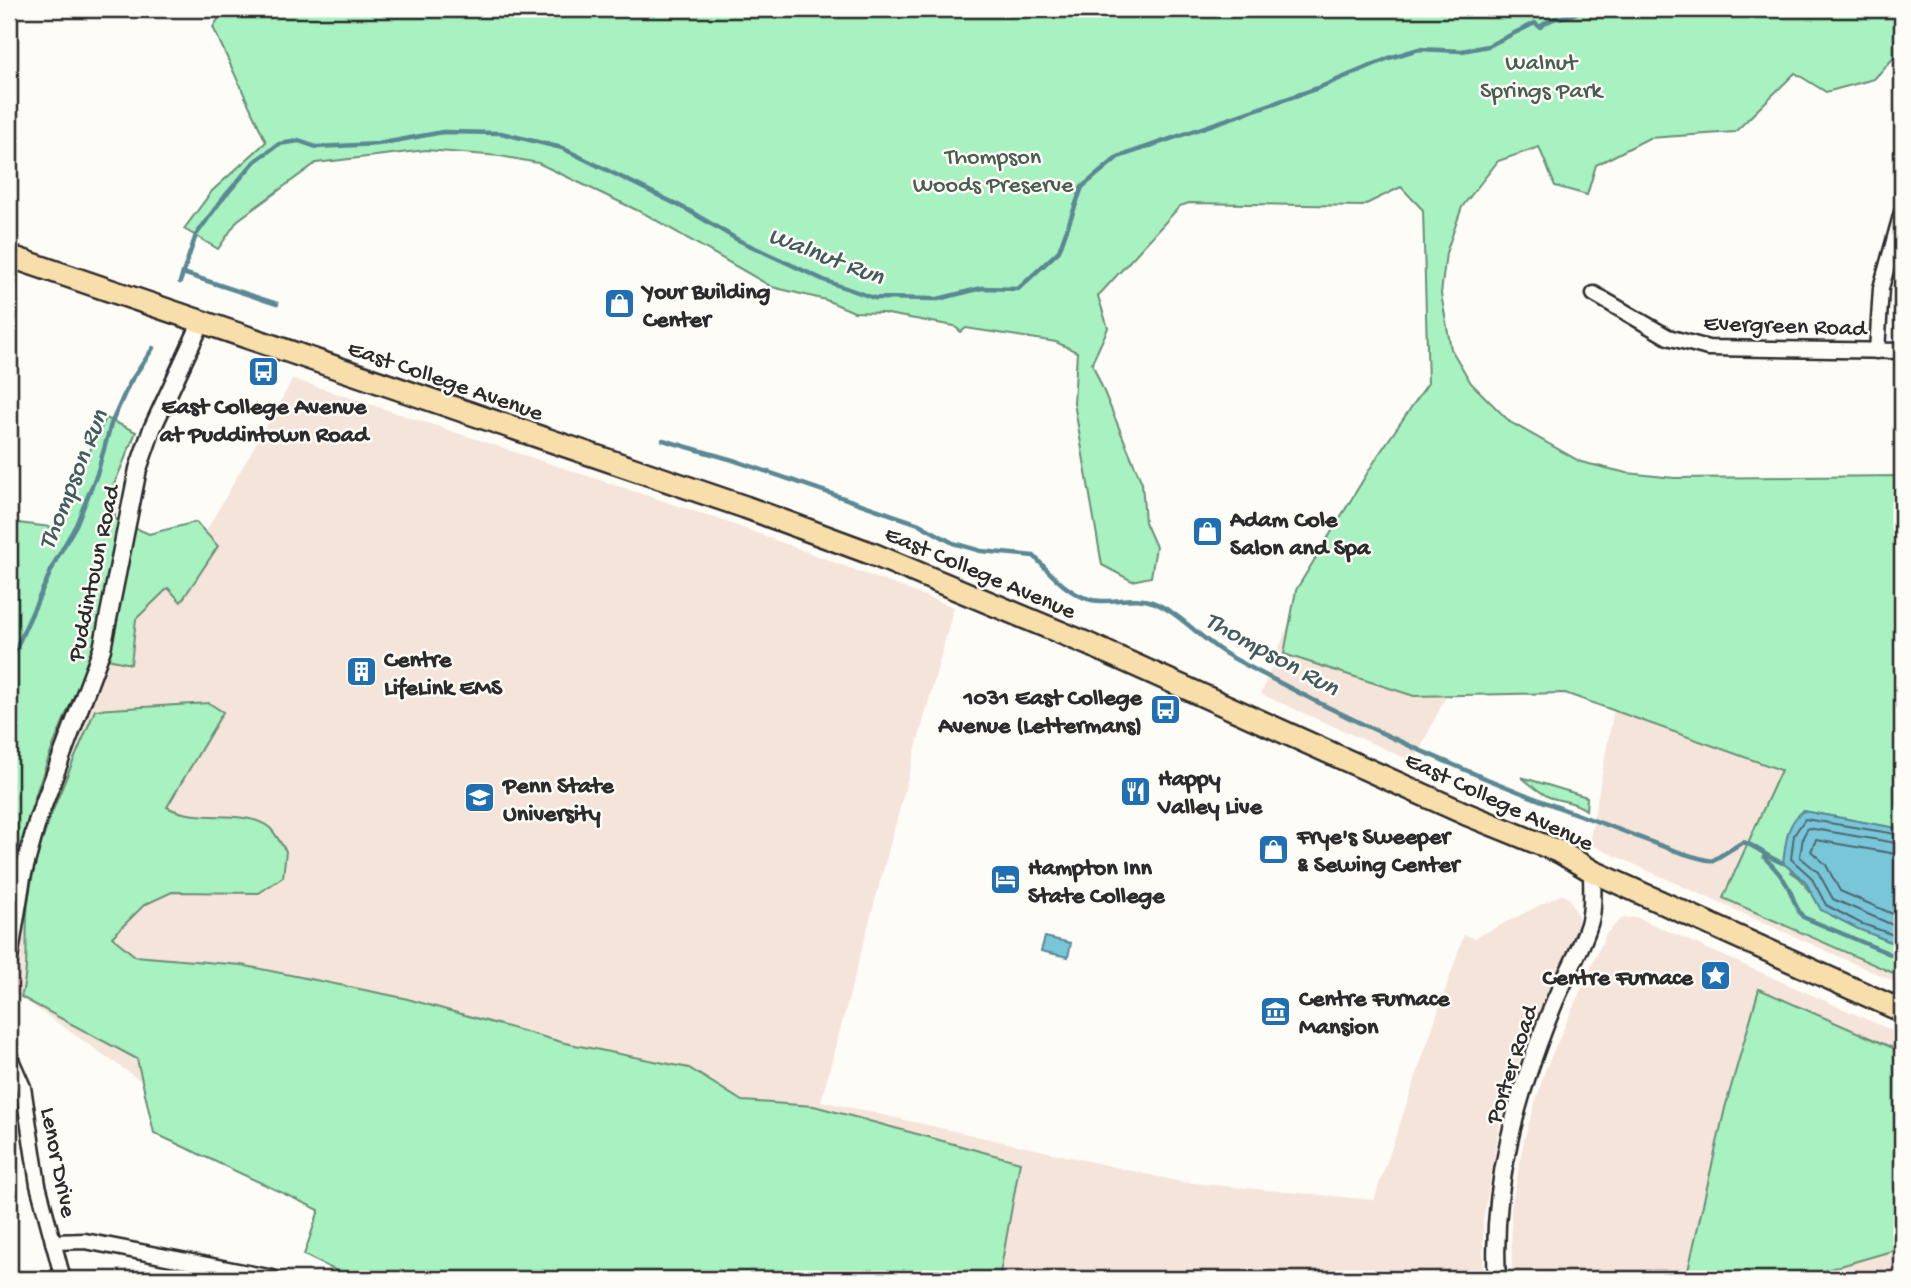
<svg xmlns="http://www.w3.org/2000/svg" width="1911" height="1288" viewBox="0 0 1911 1288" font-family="'Gochi Hand',sans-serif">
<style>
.built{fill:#f5e4da}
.green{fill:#a7f2c0;stroke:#698e76;stroke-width:2}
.water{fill:#7ac6d9;stroke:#5a8893;stroke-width:2}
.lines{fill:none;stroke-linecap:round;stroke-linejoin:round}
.shore{stroke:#4b6971;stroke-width:2}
.stream{stroke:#5a8893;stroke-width:4.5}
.minor-casing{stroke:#2b2b2b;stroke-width:19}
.tertiary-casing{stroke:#2b2b2b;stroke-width:21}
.primary-casing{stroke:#2b2b2b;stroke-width:26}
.minor{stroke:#fdfcf7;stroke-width:14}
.tertiary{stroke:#fdfcf7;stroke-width:16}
.primary{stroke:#f8deab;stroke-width:21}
.labels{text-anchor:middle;stroke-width:5;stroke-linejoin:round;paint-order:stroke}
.park-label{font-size:24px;fill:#4a5d50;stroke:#fdfcf7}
.poi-label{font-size:24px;font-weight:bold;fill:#2b2b2b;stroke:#fdfcf7;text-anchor:start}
.street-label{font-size:24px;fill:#2b2b2b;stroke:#fdfcf7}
.water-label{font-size:26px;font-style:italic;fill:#435a5f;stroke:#fdfcf7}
</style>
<rect width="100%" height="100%" fill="#fdfcf7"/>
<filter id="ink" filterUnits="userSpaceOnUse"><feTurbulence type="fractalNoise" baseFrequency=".0143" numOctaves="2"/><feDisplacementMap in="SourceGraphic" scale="14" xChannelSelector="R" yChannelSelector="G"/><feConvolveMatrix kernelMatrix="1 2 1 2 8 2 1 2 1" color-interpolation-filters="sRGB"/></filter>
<g filter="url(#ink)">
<g class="built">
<path d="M293,379L721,520L954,607L821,1101L1181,1182L1374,1200L1464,935L1475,938L1562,894L1569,898L1578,916L1577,932L1524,1048L1502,1110L1483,1221V1279H408L323,1208L12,991L24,892L41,834L73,761L110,638L182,573Z"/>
<path d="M1902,485V985L1589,844L1619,682L1446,696L1414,762L1261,694L1299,597Z"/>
<path d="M1636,917L1902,1035V1279H1512L1511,1209L1524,1140L1546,1068L1606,934L1621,919Z"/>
</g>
<g class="green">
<path d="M225,9H1902V49L1874,79L1826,92L1795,73L1735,132L1649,138L1596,165L1587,195L1555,186L1539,147L1498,161L1462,207L1446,253L1441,294L1451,349L1471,383L1510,422L1581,462L1627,473L1674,478L1902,476V829L1803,811L1791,872C1806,880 1803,887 1813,895C1840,919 1868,935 1902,946V977L1723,898L1781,770L1565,693L1414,696L1284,654L1296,590L1379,454L1428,383L1423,210L1401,187L1362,206L1189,203L1180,206L1098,296L1108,328L1092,363L1142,483L1145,522L1156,547L1151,577L1132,581L1102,565L1074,403L1077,352L1056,342L966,328L961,332L954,326L882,313L854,312L826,300L772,287L645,214L538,163L500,156L426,150L316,163L238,220L218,249L184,229L212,191L266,142L213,27Z"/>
<path d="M106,418L136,432L113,487L115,519L149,534L196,522L218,546L181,602L168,588L136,619L131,664L93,656C56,730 27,811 9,891V522L59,528L79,473Z"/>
<path d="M209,703L223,712L167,807C198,824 247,808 270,828C276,834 281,844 286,851L283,877L259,893L172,892L144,905L112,937L135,956L241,965L404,998L565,1043L689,1068L742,1101L814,1106L1020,1162L999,1279H353L304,1255L319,1210L154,1133L137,1059L21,997C31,964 23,930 29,896C38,833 71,769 95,710Z"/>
<path d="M1521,777L1587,797L1586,810C1574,801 1563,802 1549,797C1539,792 1530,784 1521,777Z"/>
<path d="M1759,989L1902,1052V1248L1796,1279H1686L1725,1108Z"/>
</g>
<g class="water">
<path d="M1803,811L1902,829V946L1858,929L1821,910L1805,881L1783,863C1786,842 1786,824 1803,811Z"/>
<path d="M1045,937L1071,943L1068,957L1041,951Z"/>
</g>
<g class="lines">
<g class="shore">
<path d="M1902,835L1805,819L1794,835L1791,859L1811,877L1826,905L1860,923L1902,938"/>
<path d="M1902,844L1808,828L1803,837L1800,857L1818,872L1833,899L1902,929"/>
<path d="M1902,855L1816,840L1811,851L1826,865L1840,891L1902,918"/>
</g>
<g class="stream">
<path d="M183,273L277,304"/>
<path d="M180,282L196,235L220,202L255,161L279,144L299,141L316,147L378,144L443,132L501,133L562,148L688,210L738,240L826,281L874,298L938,299L982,288L1018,289L1059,251L1082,187L1118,157L1318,88L1389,58L1419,49L1462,51L1488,46L1535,23L1540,27C1557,13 1567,20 1584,9"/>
<path d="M663,440L733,460L919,524L953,543L981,551L1034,556C1051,575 1075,602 1103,601C1121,601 1137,596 1155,603C1184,616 1204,643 1233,658C1350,722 1476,778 1601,823C1638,836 1674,853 1712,861L1743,842C1759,847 1765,857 1783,863"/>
<path d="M9,664L56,560L76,525L97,474L111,424L129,384L153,348"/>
<path d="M1764,857C1773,866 1781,874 1787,885C1794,897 1794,907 1803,917L1902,959"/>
</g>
<defs>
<g id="minor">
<path d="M1594,294L1668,337L1708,348L1902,351"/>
<path d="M1877,351L1881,288L1902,212"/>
<path d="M9,1055L23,1087L38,1185L63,1279"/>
<path d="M53,1242L85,1241L273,1278"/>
</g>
<g id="tertiary">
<path d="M9,959L22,877L38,819L102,649L138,469L152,429L202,321"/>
<path d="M1497,1279C1491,1185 1517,1094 1552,1008C1563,980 1580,953 1589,924C1594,909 1592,887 1592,871"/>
</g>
<path id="primary" d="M9,256L745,507L870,553L1088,644L1466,814L1560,852L1592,871L1902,1011"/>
</defs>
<use href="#minor" class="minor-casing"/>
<use href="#tertiary" class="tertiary-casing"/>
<use href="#primary" class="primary-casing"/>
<use href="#minor" class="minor"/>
<use href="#tertiary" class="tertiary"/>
<use href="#primary" class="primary"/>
</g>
</g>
<defs>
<symbol id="shop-square" viewBox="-11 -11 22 22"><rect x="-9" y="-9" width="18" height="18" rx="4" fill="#1f6fb2" stroke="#fdfcf7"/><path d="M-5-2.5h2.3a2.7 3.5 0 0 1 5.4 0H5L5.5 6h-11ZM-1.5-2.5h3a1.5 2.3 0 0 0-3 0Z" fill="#fff"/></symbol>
<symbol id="bus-square" viewBox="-11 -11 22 22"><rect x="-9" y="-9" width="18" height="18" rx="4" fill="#1f6fb2" stroke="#fdfcf7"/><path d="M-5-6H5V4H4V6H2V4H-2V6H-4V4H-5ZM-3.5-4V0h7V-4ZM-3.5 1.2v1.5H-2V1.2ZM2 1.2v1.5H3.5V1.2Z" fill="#fff"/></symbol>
<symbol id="building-square" viewBox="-11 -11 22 22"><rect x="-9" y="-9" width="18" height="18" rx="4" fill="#1f6fb2" stroke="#fdfcf7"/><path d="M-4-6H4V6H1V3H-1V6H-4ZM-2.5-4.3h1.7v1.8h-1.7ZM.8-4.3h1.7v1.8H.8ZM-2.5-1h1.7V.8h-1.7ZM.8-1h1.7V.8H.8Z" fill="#fff"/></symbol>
<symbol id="restaurant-square" viewBox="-11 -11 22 22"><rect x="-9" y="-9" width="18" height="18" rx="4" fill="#1f6fb2" stroke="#fdfcf7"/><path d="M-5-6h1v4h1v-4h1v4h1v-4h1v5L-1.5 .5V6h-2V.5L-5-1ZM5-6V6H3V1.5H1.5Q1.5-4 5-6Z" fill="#fff"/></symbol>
<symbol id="university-square" viewBox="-11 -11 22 22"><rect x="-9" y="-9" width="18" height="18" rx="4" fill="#1f6fb2" stroke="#fdfcf7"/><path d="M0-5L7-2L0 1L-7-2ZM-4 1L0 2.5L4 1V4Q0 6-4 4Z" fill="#fff"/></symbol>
<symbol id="hotel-square" viewBox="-11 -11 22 22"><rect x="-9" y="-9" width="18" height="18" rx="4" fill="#1f6fb2" stroke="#fdfcf7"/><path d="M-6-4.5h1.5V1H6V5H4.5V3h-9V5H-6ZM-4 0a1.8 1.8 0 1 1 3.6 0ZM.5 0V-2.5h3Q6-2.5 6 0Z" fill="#fff"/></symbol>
<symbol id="sight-square" viewBox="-11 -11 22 22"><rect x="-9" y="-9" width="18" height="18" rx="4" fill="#1f6fb2" stroke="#fdfcf7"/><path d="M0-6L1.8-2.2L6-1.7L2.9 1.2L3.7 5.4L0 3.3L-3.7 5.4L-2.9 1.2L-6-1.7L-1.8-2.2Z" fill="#fff"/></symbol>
<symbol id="museum-square" viewBox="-11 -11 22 22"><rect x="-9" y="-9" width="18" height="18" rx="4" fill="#1f6fb2" stroke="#fdfcf7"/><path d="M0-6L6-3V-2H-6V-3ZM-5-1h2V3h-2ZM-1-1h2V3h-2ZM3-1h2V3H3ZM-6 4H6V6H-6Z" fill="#fff"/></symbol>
</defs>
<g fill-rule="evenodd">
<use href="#shop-square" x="602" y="286" width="35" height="35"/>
<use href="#bus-square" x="246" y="354" width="35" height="35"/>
<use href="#shop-square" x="1190" y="514" width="35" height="35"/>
<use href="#building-square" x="344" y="654" width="35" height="35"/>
<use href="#bus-square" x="1148" y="692" width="35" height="35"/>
<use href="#restaurant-square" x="1118" y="774" width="35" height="35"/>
<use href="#university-square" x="462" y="780" width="35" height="35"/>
<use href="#shop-square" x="1256" y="832" width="35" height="35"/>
<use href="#hotel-square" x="988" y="862" width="35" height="35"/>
<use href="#sight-square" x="1698" y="958" width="35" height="35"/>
<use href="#museum-square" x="1258" y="994" width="35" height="35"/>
</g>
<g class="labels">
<g class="park-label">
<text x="1541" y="69">Walnut<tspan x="1541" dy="28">Springs Park</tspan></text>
<text x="993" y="163">Thompson<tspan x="993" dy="28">Woods Preserve</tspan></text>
</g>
<g class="poi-label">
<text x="643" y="298">Your Building<tspan x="643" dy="28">Center</tspan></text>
<text x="264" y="413" text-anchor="middle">East College Avenue<tspan x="264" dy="28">at Puddintown Road</tspan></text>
<text x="1230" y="526">Adam Cole<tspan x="1230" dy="28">Salon and Spa</tspan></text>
<text x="384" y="666">Centre<tspan x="384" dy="28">LifeLink EMS</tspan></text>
<text x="1142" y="704" text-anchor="end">1031 East College<tspan x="1142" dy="28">Avenue (Lettermans)</tspan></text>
<text x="1158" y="785">Happy<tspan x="1158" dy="28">Valley Live</tspan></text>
<text x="503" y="792">Penn State<tspan x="503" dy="28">University</tspan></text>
<text x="1297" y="843">Frye's Sweeper<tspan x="1297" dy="28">&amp; Sewing Center</tspan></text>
<text x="1028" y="874">Hampton Inn<tspan x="1028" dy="28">State College</tspan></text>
<text x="1693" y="984" text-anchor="end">Centre Furnace</text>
<text x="1299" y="1005">Centre Furnace<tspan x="1299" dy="28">Mansion</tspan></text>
</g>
<g class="street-label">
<text transform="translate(1785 324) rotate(2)" y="8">Evergreen Road</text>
<text transform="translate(446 379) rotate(19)" y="8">East College Avenue</text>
<text transform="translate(981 571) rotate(23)" y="8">East College Avenue</text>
<text transform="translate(92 573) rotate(-78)" y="8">Puddintown Road</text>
<text transform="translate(1500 800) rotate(25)" y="8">East College Avenue</text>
<text transform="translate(1510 1064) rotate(-72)" y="8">Porter Road</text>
<text transform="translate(60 1162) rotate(79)" y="8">Lenor Drive</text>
</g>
<g class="water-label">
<text transform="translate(827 254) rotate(21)" y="9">Walnut Run</text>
<text transform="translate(71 479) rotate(-68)" y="9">Thompson Run</text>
<text transform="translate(1273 652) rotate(29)" y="9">Thompson Run</text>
</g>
</g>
<rect width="1911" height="1288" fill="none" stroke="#fdfcf7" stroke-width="35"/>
<rect x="18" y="18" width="1876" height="1253" fill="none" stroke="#2b2b2b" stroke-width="2.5" filter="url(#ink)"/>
</svg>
